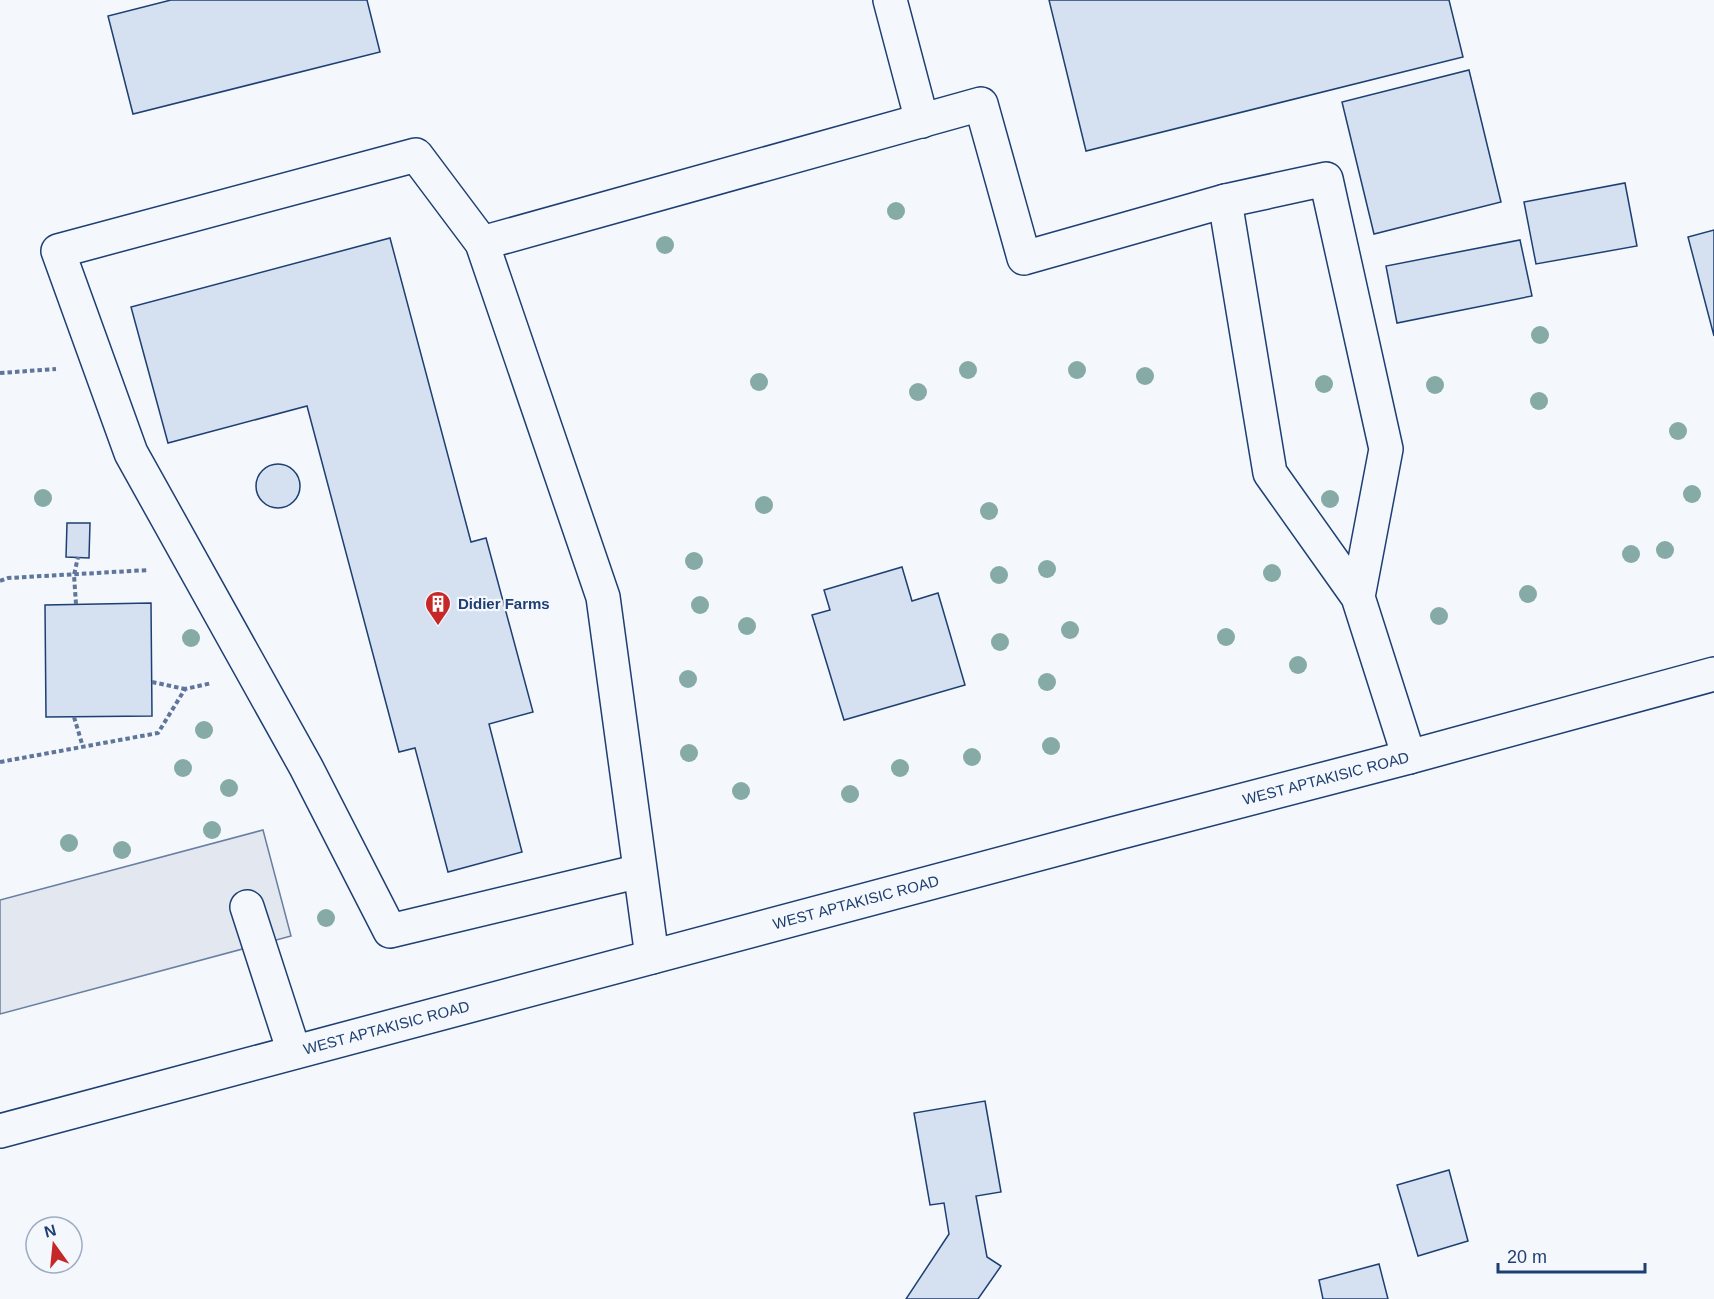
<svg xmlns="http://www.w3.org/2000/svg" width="1714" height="1299" viewBox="0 0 1714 1299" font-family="Arial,sans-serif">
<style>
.parking{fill:#e3e8f0;stroke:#687fa3;stroke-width:1.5}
.building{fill:#d5e0f0;stroke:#1d3f73;stroke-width:1.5}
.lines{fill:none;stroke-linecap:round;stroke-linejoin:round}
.minor-casing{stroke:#1d3f73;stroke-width:36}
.major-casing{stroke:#1d3f73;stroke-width:36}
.path{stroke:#5e769c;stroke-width:4;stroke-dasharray:4.5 3;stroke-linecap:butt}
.minor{stroke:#f4f7fb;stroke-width:33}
.major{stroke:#f4f7fb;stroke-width:33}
.tree{fill:#86aba6}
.labels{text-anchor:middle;stroke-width:4.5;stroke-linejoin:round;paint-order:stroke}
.poi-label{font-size:15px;font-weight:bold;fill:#1d3f73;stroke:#f4f7fb;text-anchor:start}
.street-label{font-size:15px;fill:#1d3f73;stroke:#f4f7fb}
</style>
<rect width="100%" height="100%" fill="#f4f7fb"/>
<path class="parking" d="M263,830L291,936L0,1014V900Z"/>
<g class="building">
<path d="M171,0H367L380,52L133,114L108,16Z"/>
<path d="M1049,0H1449L1463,57L1086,151Z"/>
<path d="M1469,70L1501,202L1374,234L1342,102Z"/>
<path d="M1625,183L1637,246L1536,264L1524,202Z"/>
<path d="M1714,230V336L1688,237Z"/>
<path d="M390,238L471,542L486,538L533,712L489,724L522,852L448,872L415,748L399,752L307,406L168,443L131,307Z"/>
<path d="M1520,240L1532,296L1397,323L1386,266Z"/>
<circle cx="278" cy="486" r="22"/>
<path d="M67,523H90L89,558L66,557Z"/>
<path d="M902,567L912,601L938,593L965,685L844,720L812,615L830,610L824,590Z"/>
<path d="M151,603L152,716L46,717L45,605Z"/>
<path d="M985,1101L1001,1192L976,1196L987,1257L1001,1266L978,1299H906L949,1234L944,1203L930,1205L914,1113Z"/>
<path d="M1449,1170L1468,1241L1418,1256L1397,1185Z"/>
<path d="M1379,1264L1388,1299H1322H1323L1319,1280Z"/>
</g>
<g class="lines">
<defs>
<g id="minor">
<path d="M890,0L922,121"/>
<path d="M482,243L981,104L1024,258L1225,201"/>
<path d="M1358,597L1386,449L1326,179L1225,201L1270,473L1358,597L1409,757"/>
<path d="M640,871L390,931L306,767L131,453L58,251L416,155L482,243L603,597L652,957"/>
<path d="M247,907L294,1052"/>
</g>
<g id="major">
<path id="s1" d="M0,1131L1113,834L1409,757L1714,674"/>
</g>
</defs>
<use href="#minor" class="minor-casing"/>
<use href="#major" class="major-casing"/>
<g class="path">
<path d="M0,373L56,369"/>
<path d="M0,581L8,578L149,570"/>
<path d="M76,604L74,575L78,557"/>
<path d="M152,682L185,689"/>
<path d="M74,717L83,747"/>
<path d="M0,762L158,733L185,689L212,683"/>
</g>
<use href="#minor" class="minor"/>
<use href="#major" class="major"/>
</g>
<g class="tree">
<circle cx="896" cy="211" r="9"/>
<circle cx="665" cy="245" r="9"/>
<circle cx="1540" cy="335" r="9"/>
<circle cx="968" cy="370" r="9"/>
<circle cx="1077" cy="370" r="9"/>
<circle cx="1145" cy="376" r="9"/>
<circle cx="759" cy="382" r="9"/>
<circle cx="1324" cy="384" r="9"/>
<circle cx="1435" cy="385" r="9"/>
<circle cx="918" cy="392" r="9"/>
<circle cx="1539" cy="401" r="9"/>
<circle cx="1678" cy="431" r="9"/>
<circle cx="1692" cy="494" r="9"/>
<circle cx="43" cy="498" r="9"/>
<circle cx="1330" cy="499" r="9"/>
<circle cx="764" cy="505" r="9"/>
<circle cx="989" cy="511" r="9"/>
<circle cx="1665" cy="550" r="9"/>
<circle cx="1631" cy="554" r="9"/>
<circle cx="694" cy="561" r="9"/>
<circle cx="1047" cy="569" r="9"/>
<circle cx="1272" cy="573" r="9"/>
<circle cx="999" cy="575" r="9"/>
<circle cx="1528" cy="594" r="9"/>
<circle cx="700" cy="605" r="9"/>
<circle cx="1439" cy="616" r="9"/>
<circle cx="747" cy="626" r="9"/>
<circle cx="1070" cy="630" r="9"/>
<circle cx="1226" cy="637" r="9"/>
<circle cx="191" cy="638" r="9"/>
<circle cx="1000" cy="642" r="9"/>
<circle cx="1298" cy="665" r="9"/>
<circle cx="688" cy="679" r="9"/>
<circle cx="1047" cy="682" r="9"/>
<circle cx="204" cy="730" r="9"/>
<circle cx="1051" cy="746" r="9"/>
<circle cx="689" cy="753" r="9"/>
<circle cx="972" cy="757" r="9"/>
<circle cx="183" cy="768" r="9"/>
<circle cx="900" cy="768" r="9"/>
<circle cx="229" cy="788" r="9"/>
<circle cx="741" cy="791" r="9"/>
<circle cx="850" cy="794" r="9"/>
<circle cx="212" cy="830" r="9"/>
<circle cx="69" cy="843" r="9"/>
<circle cx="122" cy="850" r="9"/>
<circle cx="326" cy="918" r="9"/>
</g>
<defs>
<symbol id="building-pin" viewBox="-11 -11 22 30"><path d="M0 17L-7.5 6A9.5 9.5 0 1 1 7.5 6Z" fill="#c62828" stroke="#f4f7fb"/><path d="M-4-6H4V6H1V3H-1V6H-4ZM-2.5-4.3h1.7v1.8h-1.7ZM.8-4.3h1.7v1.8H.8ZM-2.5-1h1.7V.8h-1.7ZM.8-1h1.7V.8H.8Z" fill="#fff"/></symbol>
</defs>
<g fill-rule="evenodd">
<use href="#building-pin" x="423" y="589" width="30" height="40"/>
</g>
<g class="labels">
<g class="poi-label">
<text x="458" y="609">Didier Farms</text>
</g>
<g class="street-label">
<text dy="5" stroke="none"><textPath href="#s1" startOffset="1372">WEST APTAKISIC ROAD</textPath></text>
<text dy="5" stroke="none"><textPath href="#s1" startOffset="886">WEST APTAKISIC ROAD</textPath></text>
<text dy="5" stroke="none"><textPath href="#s1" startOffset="400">WEST APTAKISIC ROAD</textPath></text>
</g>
</g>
<g transform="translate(54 1245) rotate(345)"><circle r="28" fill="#f4f7fb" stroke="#9eadc5" stroke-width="1.5"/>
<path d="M0-4.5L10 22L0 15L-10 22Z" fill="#c62828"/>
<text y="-9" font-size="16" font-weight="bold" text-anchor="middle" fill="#1d3f73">N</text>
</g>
<path d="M1498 1263v9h147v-9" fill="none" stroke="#1d3f73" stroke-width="3"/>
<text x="1507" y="1263" font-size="18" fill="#1d3f73" stroke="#f4f7fb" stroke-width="4.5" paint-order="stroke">20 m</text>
</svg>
